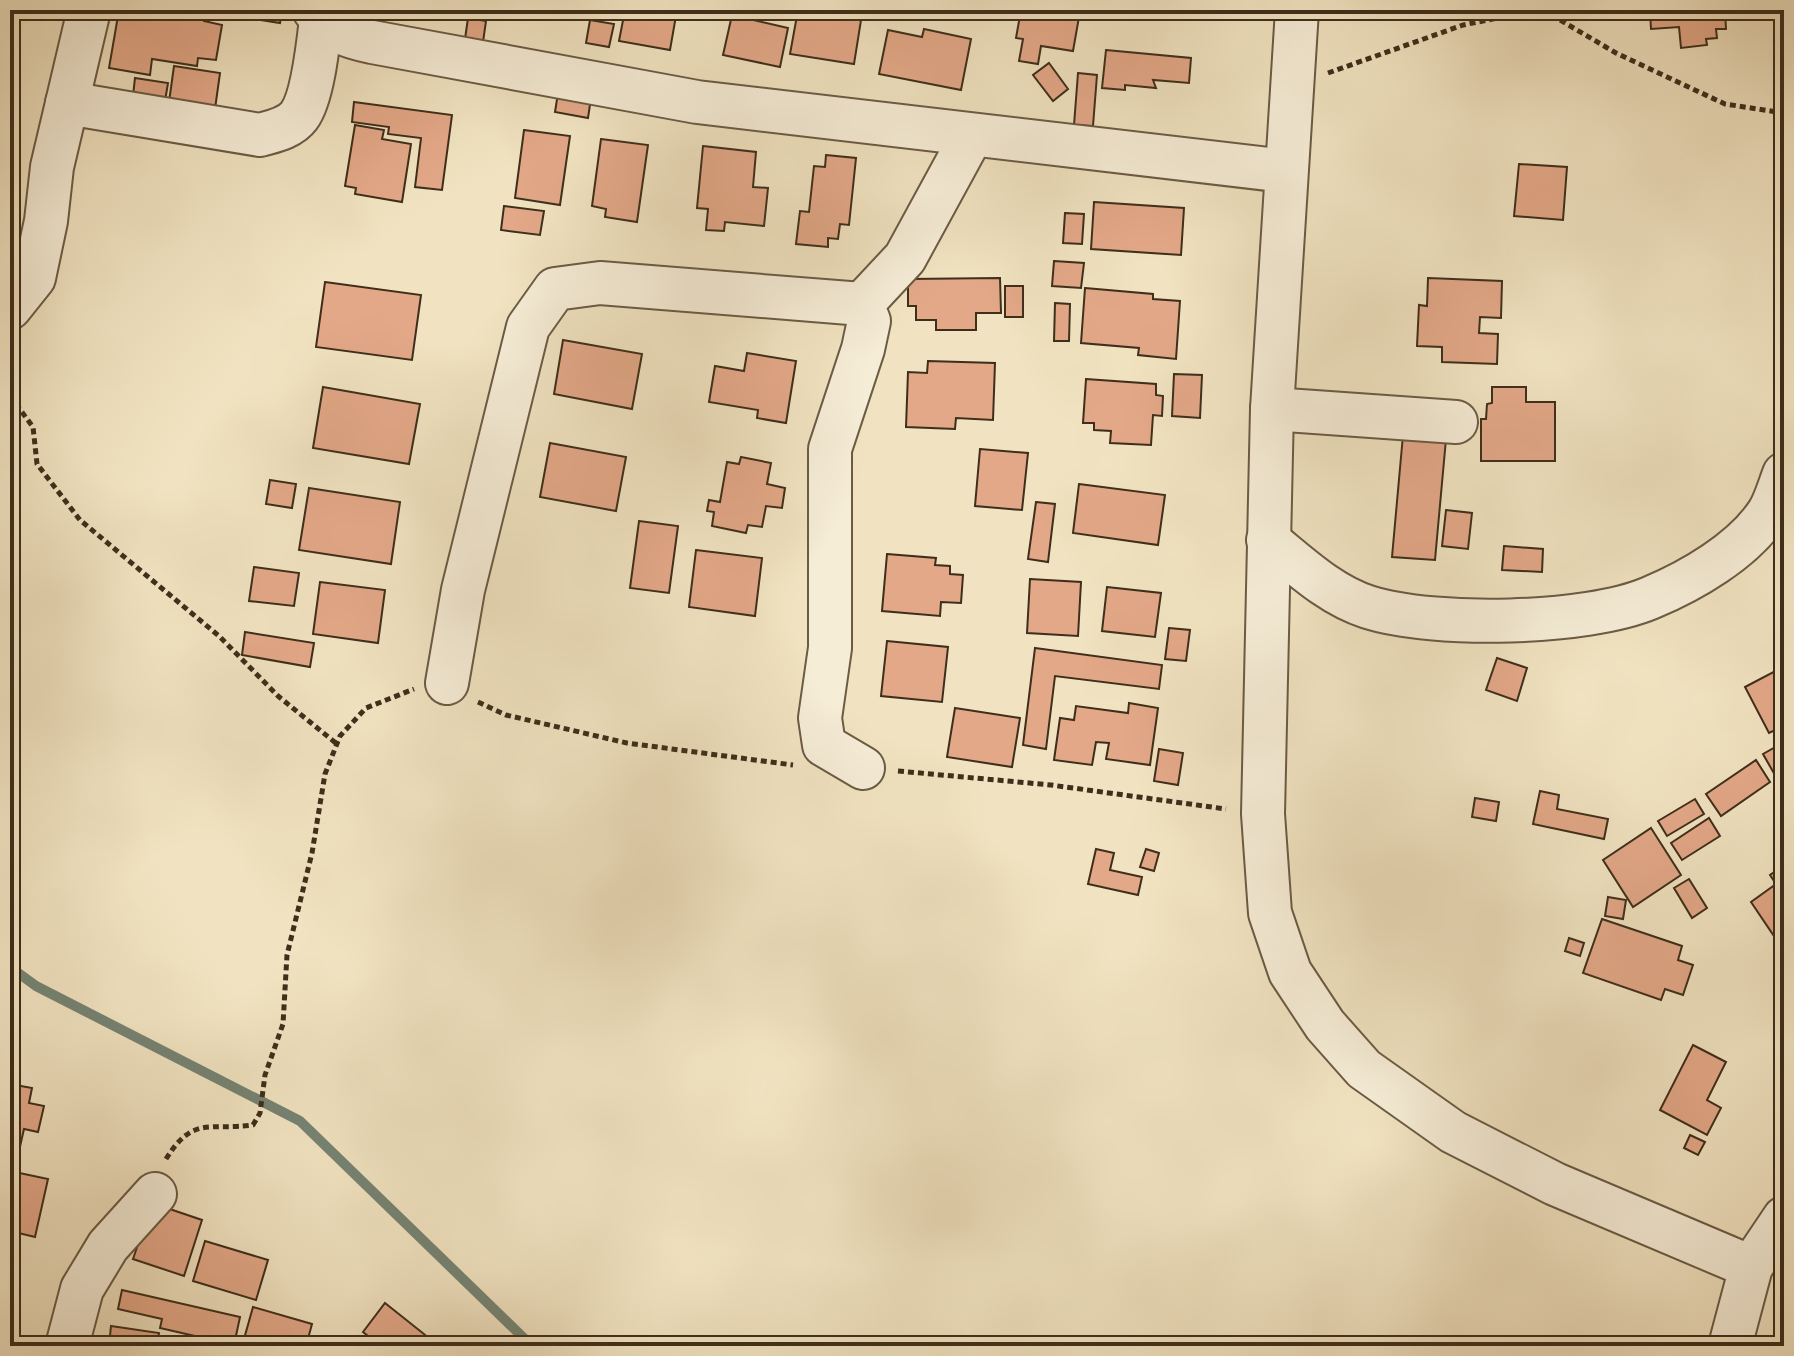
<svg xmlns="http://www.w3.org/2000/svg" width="1794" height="1356" viewBox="0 0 1794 1356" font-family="'Libre Caslon Text',serif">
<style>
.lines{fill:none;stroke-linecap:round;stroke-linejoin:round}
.stream{stroke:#768474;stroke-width:10}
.building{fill:#e3a888;stroke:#3e2e1b;stroke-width:2}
.minor-casing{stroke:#6b5b44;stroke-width:46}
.path{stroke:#3e2e1b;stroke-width:5;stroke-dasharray:6 4;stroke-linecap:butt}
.minor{stroke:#f6edd7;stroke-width:42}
</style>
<rect width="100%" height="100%" fill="#f1e3c1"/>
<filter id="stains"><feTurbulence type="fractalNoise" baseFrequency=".0025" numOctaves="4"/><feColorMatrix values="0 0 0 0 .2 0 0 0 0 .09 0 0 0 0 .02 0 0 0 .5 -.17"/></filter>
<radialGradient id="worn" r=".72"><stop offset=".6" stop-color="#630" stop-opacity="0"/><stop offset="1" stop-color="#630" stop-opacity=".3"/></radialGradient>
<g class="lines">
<path class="stream" d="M10,967L36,986L300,1121L532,1346"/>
</g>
<g class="building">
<path d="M119,10H165L164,15L178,17L179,10H206L204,21L222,25L216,60L198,58L197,66L152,59L150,75L109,68Z"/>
<path d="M230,10H282L280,23L229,15Z"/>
<path d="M625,10H677L670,50L619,41Z"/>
<path d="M798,10L862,14L854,64L790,54Z"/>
<path d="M1021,10L1079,17L1073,51L1041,46L1038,64L1019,61L1023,39L1016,38Z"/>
<path d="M1429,10H1454L1450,20Z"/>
<path d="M1650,10H1725L1726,29H1716L1717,38L1706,39L1707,45L1681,48L1679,27L1651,29Z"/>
<path d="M732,15L788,28L780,67L723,55Z"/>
<path d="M468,18L486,21L483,42L465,39Z"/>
<path d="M590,20L614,24L609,47L586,43Z"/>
<path d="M924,29L971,39L961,90L879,74L888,30L922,37Z"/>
<path d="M1106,50L1191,58L1189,83L1153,80L1156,88L1125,85V90L1102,88Z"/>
<path d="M1049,63L1068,89L1053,101L1033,75Z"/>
<path d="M174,66L220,73L215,109L169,102Z"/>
<path d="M1078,73L1097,75L1093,126L1074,125Z"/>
<path d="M135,78L168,83L165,101L133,96Z"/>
<path d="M558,93L591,98L588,118L555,112Z"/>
<path d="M354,102L452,115L442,190L415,187L421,138L388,134L389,127L352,122Z"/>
<path d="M355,125L384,130L382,139L411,144L402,202L355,194L356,188L345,186Z"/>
<path d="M524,130L570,136L560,205L515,198Z"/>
<path d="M601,139L648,145L637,222L605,217L606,209L592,206Z"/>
<path d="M703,146L756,152L753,187L768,188L764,226L725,222L724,231L706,230L708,209L697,208Z"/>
<path d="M826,155L856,158L849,225L840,224L838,239L828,238V247L796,244L800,211L809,212L814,166L825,167Z"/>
<path d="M1519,164L1567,167L1563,220L1514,216Z"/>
<path d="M1094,202L1184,208L1181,255L1091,249Z"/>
<path d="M504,206L544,211L540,235L501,230Z"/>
<path d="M1065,213L1084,214L1082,244L1063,243Z"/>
<path d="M1054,261L1084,263L1081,288L1052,286Z"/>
<path d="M1000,278L1001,313H976V330H936V320H916V306H908V279Z"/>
<path d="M1428,278L1502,281L1501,318L1480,317L1479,333L1498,334L1497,364L1442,362V347L1417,346L1419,305L1427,306Z"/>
<path d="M325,282L421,295L412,360L316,347Z"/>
<rect x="1005" y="286" width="18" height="31"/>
<path d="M1085,288L1153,294V299L1180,301L1176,359L1138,355L1139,348L1081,343Z"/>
<path d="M1055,303L1070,304L1069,341H1054Z"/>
<path d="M563,340L642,354L632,409L554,394Z"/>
<path d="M747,353L796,361L786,423L757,418L758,410L709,402L715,366L744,371Z"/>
<path d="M928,361L995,363L993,420L956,418L955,429L906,427L908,372L927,373Z"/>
<path d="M1174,374L1202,375L1200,418L1172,416Z"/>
<path d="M1086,379L1156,384V395L1163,396L1162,416L1153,415L1151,445L1110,443L1111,431L1094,430V423H1083Z"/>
<path d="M323,387L420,404L409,464L313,448Z"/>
<path d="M1492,387H1526V402H1555V461H1481V419H1486L1487,404L1492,403Z"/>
<path d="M1403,435L1446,439L1435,560L1392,557Z"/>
<path d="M550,443L626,457L616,511L540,497Z"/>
<path d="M980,449L1028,453L1022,510L975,506Z"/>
<path d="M741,457L771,463L767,484L785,488L782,508L766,506L762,527L748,525L746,533L712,526L714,512L707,511L709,500L720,502L727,462L739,464Z"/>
<path d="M270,480L296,484L292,508L266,504Z"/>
<path d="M1079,484L1165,495L1158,545L1073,533Z"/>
<path d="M309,488L400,502L391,564L299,550Z"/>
<path d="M1036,502L1055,504L1048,562L1028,559Z"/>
<path d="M1446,510L1472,513L1468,549L1442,546Z"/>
<path d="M639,521L678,526L669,593L630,588Z"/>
<path d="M1504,546L1543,549L1542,572L1502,570Z"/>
<path d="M696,550L762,558L755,616L689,607Z"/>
<path d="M887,554L936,558L935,565L950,566V574L963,575L961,603L941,602L940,616L882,611Z"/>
<path d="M254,567L299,573L294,606L249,601Z"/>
<path d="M1030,579L1081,582L1078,636L1027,633Z"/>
<path d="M320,582L385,590L378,643L313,634Z"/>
<path d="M1107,587L1161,593L1155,637L1102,631Z"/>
<path d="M1169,628L1190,630L1186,661L1165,659Z"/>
<path d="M245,632L314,643L310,667L242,655Z"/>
<path d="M887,641L948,647L942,702L881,696Z"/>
<path d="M1035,648L1162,665L1159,689L1055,676L1046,749L1023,745Z"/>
<path d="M1497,658L1527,668L1517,701L1486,690Z"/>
<path d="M1783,667L1784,726L1769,733L1745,687Z"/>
<path d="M1129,703L1158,708L1150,765L1106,759L1109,743L1096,742L1092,765L1054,760L1060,718L1074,720L1076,706L1128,713Z"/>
<path d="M955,708L1020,718L1012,767L947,757Z"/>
<path d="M1784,742V791L1763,754Z"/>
<path d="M1159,749L1183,753L1178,785L1154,781Z"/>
<path d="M1756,760L1770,782L1721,816L1706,794Z"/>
<path d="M1540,791L1559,795L1557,809L1608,819L1604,839L1533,824Z"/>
<path d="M1475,798L1499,802L1496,821L1472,817Z"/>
<path d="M1695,799L1704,814L1667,836L1658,821Z"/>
<path d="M1709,818L1720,836L1682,860L1671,843Z"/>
<path d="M1651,828L1681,875L1633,907L1603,860Z"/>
<path d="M1096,849L1114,853L1110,870L1142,877L1138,895L1088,884Z"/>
<path d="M1146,849L1159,853L1154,871L1140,867Z"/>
<path d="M1784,865V942L1780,945L1751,902L1776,884L1770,875Z"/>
<path d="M1689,879L1707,908L1692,918L1674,888Z"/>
<path d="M1608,897L1626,900L1623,919L1605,916Z"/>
<path d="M1602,919L1682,946L1678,960L1693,965L1683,995L1665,989L1661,1000L1583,973Z"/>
<path d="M1569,938L1584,943L1580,956L1565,951Z"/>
<path d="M1693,1045L1726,1062L1707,1100L1721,1108L1707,1135L1660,1110Z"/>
<path d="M10,1084L32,1088L29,1103L44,1106L38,1132L24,1129L19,1151L10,1149Z"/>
<path d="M1690,1135L1705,1142L1698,1155L1684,1148Z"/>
<path d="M10,1171L48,1179L35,1237L10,1231Z"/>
<path d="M152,1203L202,1220L184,1276L133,1259Z"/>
<path d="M205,1241L268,1260L256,1300L193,1281Z"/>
<path d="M122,1290L240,1317L234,1345L160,1328L162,1319L118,1309Z"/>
<path d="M385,1303L434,1342L430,1346H381L363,1332Z"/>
<path d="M253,1307L312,1324L306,1346H242Z"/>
<path d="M111,1326L159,1333L157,1346H109Z"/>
</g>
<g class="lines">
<defs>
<g id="minor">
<path d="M314,10C328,31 349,37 372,42L697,102L1285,171"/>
<path d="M1297,10L1272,409L1263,814L1270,913L1290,972L1325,1025L1364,1069L1453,1132L1555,1184L1751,1267"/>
<path d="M67,103L260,135C274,131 290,128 299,116C314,96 319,35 322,10"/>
<path d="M10,308L34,278L46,221L52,167L89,10"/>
<path d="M1272,409L1456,422"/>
<path d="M1268,540C1299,565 1330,595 1368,607C1435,628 1586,625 1650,598C1691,581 1743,551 1768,513C1775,502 1779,487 1784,474"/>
<path d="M447,683L463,590L528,327L555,289L600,283L862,304"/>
<path d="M863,768L824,745L820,718L830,648V449L863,349L869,321L862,304L905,258L972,135"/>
<path d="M67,1346L82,1289L108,1246L155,1194"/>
<path d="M1730,1346L1751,1267L1784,1218"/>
</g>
</defs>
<use href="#minor" class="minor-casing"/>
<g class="path">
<path d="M1543,10L1616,53L1725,104L1784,113"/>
<path d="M1328,73L1463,25L1537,10"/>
<path d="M10,396L33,427L37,464L80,520L219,636L278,696L337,744"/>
<path d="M478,702L506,715L627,743L793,765"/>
<path d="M898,771L1051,785L1226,809"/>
<path d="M166,1159C193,1115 210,1131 253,1125L260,1113L265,1075L283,1024L287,955L312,853L325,774L340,736L366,708L414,689"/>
</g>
<use href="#minor" class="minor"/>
</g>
<rect width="1794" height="1356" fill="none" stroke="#f1e3c1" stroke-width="40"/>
<rect x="12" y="12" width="1770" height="1332" fill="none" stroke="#3e2e1b" stroke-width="4"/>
<rect x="20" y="20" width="1754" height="1316" fill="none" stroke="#3e2e1b" stroke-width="2"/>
<rect width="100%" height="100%" filter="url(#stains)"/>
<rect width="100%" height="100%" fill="url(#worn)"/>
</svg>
